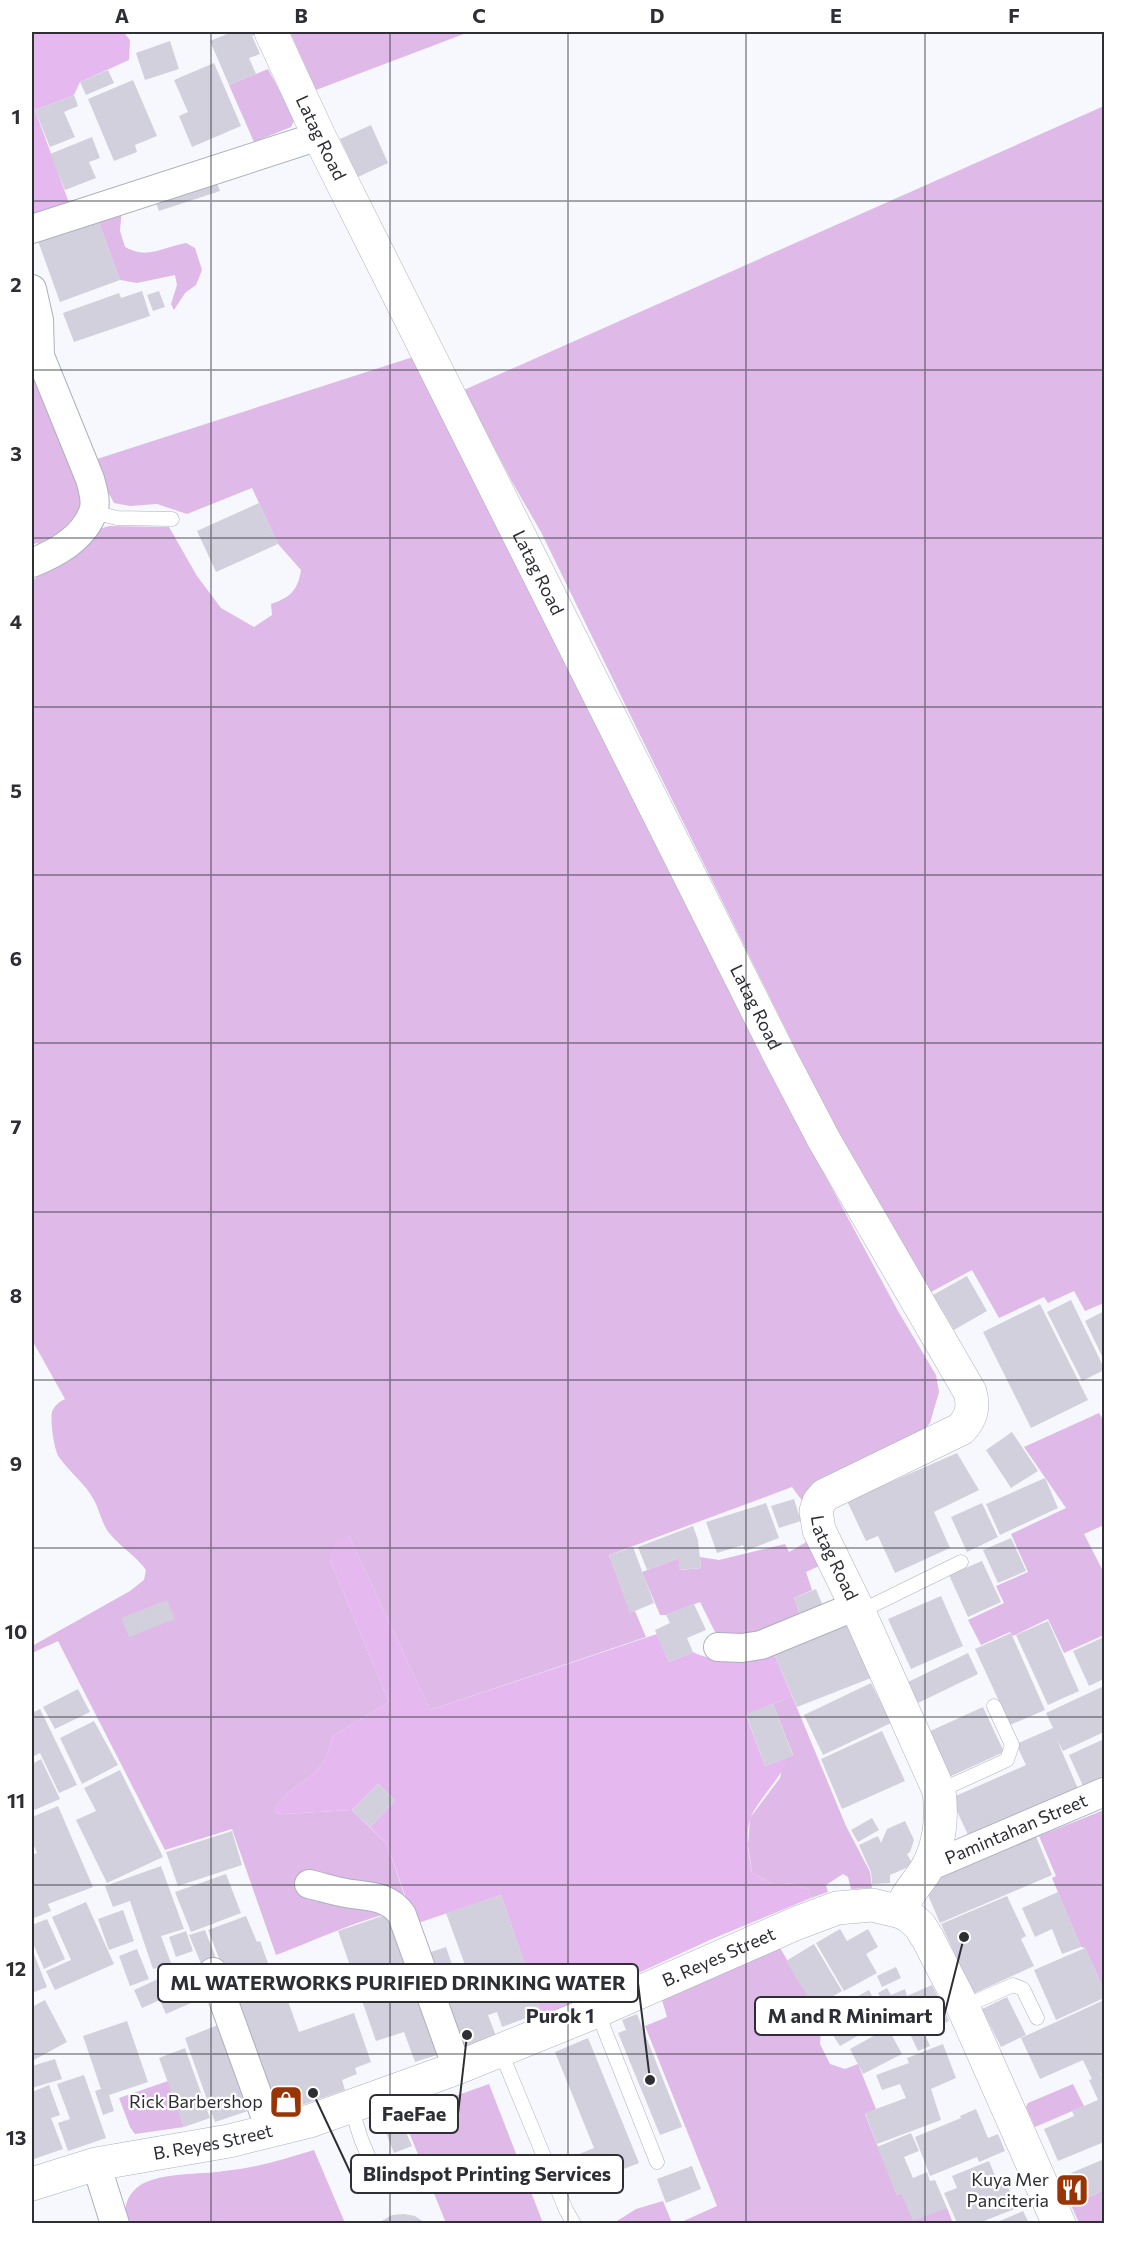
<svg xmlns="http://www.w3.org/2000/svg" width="1136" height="2255" viewBox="0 0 1136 2255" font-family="Commissioner,sans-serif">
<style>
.green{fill:#dfb9e7}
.forest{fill:#e5b8ef}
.building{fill:#d2d0dd}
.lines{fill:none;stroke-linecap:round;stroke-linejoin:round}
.service-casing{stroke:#acb1be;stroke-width:15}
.minor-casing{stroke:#acb1be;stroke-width:30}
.tertiary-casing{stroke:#acb1be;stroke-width:34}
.service{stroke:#fff;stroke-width:14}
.minor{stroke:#fff;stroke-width:28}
.tertiary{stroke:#fff;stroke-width:33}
.grid{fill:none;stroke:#2d2f34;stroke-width:1.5;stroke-opacity:0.55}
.labels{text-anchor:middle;stroke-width:4.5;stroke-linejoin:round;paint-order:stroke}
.street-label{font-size:18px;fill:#2d2f34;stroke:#fff}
.poi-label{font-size:18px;fill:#2d2f34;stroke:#fff;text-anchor:end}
.neighbourhood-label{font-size:20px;font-weight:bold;fill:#2d2f34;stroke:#fff}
.leader{fill:none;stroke:#2d2f34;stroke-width:2}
.callout-dot{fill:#2d2f34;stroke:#fff;stroke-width:2}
.callout{fill:#fff;stroke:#2d2f34;stroke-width:2}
.callout-label{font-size:20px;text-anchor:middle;font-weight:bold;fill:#2d2f34}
.neatline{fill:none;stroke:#2d2f34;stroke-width:2}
.grid-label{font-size:20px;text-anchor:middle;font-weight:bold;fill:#2d2f34}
</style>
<rect width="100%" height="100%" fill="#f6f8fd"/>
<g class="green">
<path d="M290,32H469L316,90Z"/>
<path d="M268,69L295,119L291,127L254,142L229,85Z"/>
<path d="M1104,106V1303L1085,1311L1074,1291L1048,1303L1044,1297L999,1318L972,1270L931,1292L807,1077L790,1038L641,737L541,532L511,480L464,390Z"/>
<path d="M122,207L120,231L125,247C147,260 163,247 186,243L195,248L202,270L196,285L185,293L174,310L171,304L177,285L175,275L137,283L120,280L98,220Z"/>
<path d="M413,357L820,1166L898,1311L936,1375L939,1392L930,1423L921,1433L806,1506L792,1487L609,1555L630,1612L635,1611L646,1637L430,1710L349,1536L330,1560L389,1702L333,1736C329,1748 326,1761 317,1770C303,1784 284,1791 275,1809L276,1813L282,1814L352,1810L387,1844L409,1909C363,1917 319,1939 276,1955L232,1829L165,1850L58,1641L32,1653V1646L130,1591L144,1580L146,1570C136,1556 121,1547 110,1534C102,1525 100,1511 94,1500C85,1483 70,1473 59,1457C54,1450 50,1421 52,1412C54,1406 60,1401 65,1399L32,1340V581L99,529L109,526L169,527L197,576L221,608L254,627L272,615L271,604C289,598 298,591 301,570L278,544L252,488L187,514L157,504L130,506L114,503L108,492L97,459Z"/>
<path d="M32,375L78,469L83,488L81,507L69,523L57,534L40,543L32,544Z"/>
<path d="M1099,1413L1104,1421V1525L1084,1534L1104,1573V1635L1064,1653L1048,1619L1013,1636L1010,1632L981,1645L968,1620L1004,1603L996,1586L1028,1572L1011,1534L1066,1508L1024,1447Z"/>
<path d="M808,1541L821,1565L806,1572L812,1590L794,1598L802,1620L774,1634L723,1637L715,1632L700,1602L666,1615H660L642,1572L679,1558L680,1570L701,1568L700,1557L719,1560L785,1544L789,1552Z"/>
<path d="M792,1696L846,1826L870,1872L872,1888L851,1889L848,1877L843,1874L826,1885L828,1892L811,1898L808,1889L789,1883L777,1886L752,1873L748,1845L750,1818L780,1778L784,1759L793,1755L773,1704Z"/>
<path d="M1104,1810V1990L1085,1948L1081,1947L1052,1878L1056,1876L1039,1836Z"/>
<path d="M779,1946L818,2013L821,2030L820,2044L830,2064L845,2069L858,2064L876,2109L865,2114L897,2195L901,2193L947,2208L953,2223H679L717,2206L645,2026L667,2017L662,2000Z"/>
<path d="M168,2081L184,2127L135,2134L130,2127L119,2098Z"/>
<path d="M489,2084L543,2223H446L402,2115Z"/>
<path d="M1073,2084L1084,2106L1035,2127L1026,2107L1028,2103Z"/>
<path d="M314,2150L345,2223H125C124,2207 126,2194 142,2184C165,2172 199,2175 224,2171C256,2168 284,2159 314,2150Z"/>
<path d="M1104,2190V2223H1079L1071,2205Z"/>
<path d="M663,2201L672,2223H614L636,2209Z"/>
</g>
<g class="forest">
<path d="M32,32H123L130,40L129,60L80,82L74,95L35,110L69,203L32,216Z"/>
<path d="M349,1536L430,1710L657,1634L669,1662L693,1652C718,1665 747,1656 773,1651L792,1696L746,1715L765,1766L784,1759L786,1764C778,1780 753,1807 750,1820C745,1837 749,1856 752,1873L777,1886L789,1883L808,1889L811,1898L712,1939L543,2017L501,1895L415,1924L387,1844L370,1827L395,1801L378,1784L352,1810L282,1814L276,1813L275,1809C284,1791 303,1784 317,1770C326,1761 329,1748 333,1736L389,1702L330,1560L335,1542Z"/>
</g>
<g class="building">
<path d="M232,32H254L255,35L252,36L260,54L249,58L256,74L229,85L210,41Z"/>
<path d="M170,41L179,69L145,80L136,53Z"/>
<path d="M214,63L241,126L192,147L179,116L188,112L174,80Z"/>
<path d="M108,70L114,83L86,95L80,82Z"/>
<path d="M133,80L157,136L135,145L137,152L114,161L88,99Z"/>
<path d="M74,95L78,106L64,112L75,137L50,147L35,110Z"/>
<path d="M371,125L388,163L358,177L340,139Z"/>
<path d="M92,137L100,158L89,162L96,178L65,190L50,154Z"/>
<path d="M215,178L220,191L159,211L154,198Z"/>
<path d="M98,220L120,280L60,302L38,241Z"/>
<path d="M142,291L150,316L74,342L63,313L119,293L121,298Z"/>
<path d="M159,291L165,307L153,311L147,295Z"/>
<path d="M259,503L278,544L216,572L197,531Z"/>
<path d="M967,1276L987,1311L954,1330L933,1295Z"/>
<path d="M1071,1300L1104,1368V1370L1082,1381L1047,1312Z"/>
<path d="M1040,1304L1088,1400L1031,1428L983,1332Z"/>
<path d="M1104,1311V1360L1085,1321Z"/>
<path d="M1012,1432L1038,1471L1011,1488L986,1450Z"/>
<path d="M957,1453L979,1490L934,1512L950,1548L895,1573L878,1536L866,1541L847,1501Z"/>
<path d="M1045,1478L1058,1508L1000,1535L986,1504Z"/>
<path d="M794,1499L801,1521L779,1528L771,1506Z"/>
<path d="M766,1503L779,1538L745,1551L743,1545L717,1553L706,1522Z"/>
<path d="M982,1503L998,1537L967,1552L951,1517Z"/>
<path d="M693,1526L698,1540L701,1568L679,1570V1558L647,1570L638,1547Z"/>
<path d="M1011,1538L1026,1571L998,1583L983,1550Z"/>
<path d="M633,1547L654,1603L630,1613L609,1555Z"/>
<path d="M982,1561L1001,1602L968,1617L949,1575Z"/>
<path d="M816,1589L825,1611L802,1620L794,1598Z"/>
<path d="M941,1596L963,1646L911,1669L888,1619Z"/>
<path d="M167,1600L175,1619L129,1637L121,1618Z"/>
<path d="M694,1604L706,1630L687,1638L693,1652L669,1662L655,1630L670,1623L666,1615Z"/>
<path d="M1048,1621L1079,1691L1048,1705L1016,1635Z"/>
<path d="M847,1623L871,1678L797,1707L773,1651Z"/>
<path d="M1011,1633L1045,1710L1010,1725L975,1649Z"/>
<path d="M1104,1637V1679L1089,1686L1073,1651Z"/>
<path d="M968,1653L978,1674L918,1703L908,1682Z"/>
<path d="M871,1683L891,1723L823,1755L804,1715Z"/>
<path d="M1104,1686V1732L1063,1751L1057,1740L1079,1791L969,1837L951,1798L1026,1765L1016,1744L1053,1728L1046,1713Z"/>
<path d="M78,1689L90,1712L55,1729L43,1707Z"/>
<path d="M773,1704L793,1756L765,1766L746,1714Z"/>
<path d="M983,1707L1004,1752L949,1777L928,1732Z"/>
<path d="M40,1709L77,1785L59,1793L40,1753L32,1757V1713Z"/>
<path d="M94,1721L118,1765L82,1784L60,1738Z"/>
<path d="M882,1731L905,1781L842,1809L821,1759Z"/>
<path d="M1104,1739V1777L1083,1786L1069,1755Z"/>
<path d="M41,1759L60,1799L32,1811V1764Z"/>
<path d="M120,1770L163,1857L107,1883L76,1820L96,1811L84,1788Z"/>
<path d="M378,1784L395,1801L370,1827L352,1810Z"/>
<path d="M58,1806L93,1887L48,1904L51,1911L34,1918L32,1913V1855L37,1853L32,1841V1817Z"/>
<path d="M872,1818L879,1830L858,1842L851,1830Z"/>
<path d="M905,1821L914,1840L910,1852L907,1854L913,1865L890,1875V1883L872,1884L871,1872L859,1845L878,1836L881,1843L887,1829Z"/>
<path d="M232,1831L242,1865L178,1886L166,1852Z"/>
<path d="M1035,1834L1052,1875L940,1923L928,1895L935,1877Z"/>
<path d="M161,1866L184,1929L161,1936L171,1963L153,1969L130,1901L113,1907L105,1886Z"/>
<path d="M226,1874L241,1913L191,1932L175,1892Z"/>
<path d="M1058,1892L1081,1947L1062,1954L1052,1929L1035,1937L1022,1908Z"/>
<path d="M501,1895L542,2012L502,2027L497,2012L488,2015L496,2036L461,2048L442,1993L485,1978L483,1971L469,1976L446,1913Z"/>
<path d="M1007,1896L1026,1936L1021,1939L1034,1966L973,1994L941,1924Z"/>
<path d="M86,1902L114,1964L55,1990L46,1971L71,1960L52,1917Z"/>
<path d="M123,1910L134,1941L109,1950L98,1919Z"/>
<path d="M394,1912L443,2053L415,2062L404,2032L376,2041L338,1931Z"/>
<path d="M246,1916L257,1942L260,1941L268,1963L227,1979L208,1930Z"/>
<path d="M47,1919L65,1959L44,1969L32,1941V1925Z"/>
<path d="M840,1929L847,1941L868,1929L878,1947L866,1954L877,1973L844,1991L816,1943Z"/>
<path d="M205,1930L217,1961L202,1966L189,1935Z"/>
<path d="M186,1931L193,1951L176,1957L169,1937Z"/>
<path d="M814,1944L842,1991L814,2007L786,1961Z"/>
<path d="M446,1947L457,1979L439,1985L428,1953Z"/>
<path d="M1085,1948L1104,1990V1998L1056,2020L1034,1970Z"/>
<path d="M32,1949L47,1987L32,1993Z"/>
<path d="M137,1949L149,1979L130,1986L119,1956Z"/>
<path d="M193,1963L207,1996L166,2014L160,2000L142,2008L134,1990Z"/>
<path d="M275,1965L299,2032L354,2013L371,2062L355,2068L357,2074L342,2080L345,2090L273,2115L227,1982Z"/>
<path d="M896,1967L901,1978L882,1987L877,1976Z"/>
<path d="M932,1985L949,2021L924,2032L930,2046L918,2051L902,2017L891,2019L878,1993L887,1988L891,1995L905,1989L907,1996Z"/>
<path d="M869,1990L885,2021L868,2030L851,2000Z"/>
<path d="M1007,1997L1026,2035L1001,2047L982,2009Z"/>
<path d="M45,2000L67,2042L32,2061V2007Z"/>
<path d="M847,2000L866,2031L840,2046L829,2029L833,2027L825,2013Z"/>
<path d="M1104,2000V2073L1099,2075L1104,2074V2142L1058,2161L1044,2129L1074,2116L1072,2111L1098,2100L1089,2080L1092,2079L1083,2060L1040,2079L1021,2038Z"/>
<path d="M637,2014L682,2127L660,2135L618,2033L626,2030L622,2020Z"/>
<path d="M127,2021L148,2082L109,2095L114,2111L103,2115L95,2091L101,2089L83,2036Z"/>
<path d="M218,2025L248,2111L215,2122L185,2038Z"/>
<path d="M888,2028L902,2054L863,2074L850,2049Z"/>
<path d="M588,2038L639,2163L570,2190L559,2162L594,2148L555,2052Z"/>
<path d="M943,2044L956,2078L931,2089L941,2120L877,2144L865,2113L906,2098L900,2084L882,2090L876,2075L909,2063L907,2058Z"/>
<path d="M185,2048L210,2118L184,2127L159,2058Z"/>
<path d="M55,2059L62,2079L32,2088V2066Z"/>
<path d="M84,2075L106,2138L68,2151L58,2123L70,2119L57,2084Z"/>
<path d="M49,2085L60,2115L51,2118L63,2149L34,2159L32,2154V2092Z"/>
<path d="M976,2109L988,2138L998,2134L1005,2151L979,2162L977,2157L930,2176L915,2137L961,2118L960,2116Z"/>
<path d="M401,2121L412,2146L394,2153L384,2128Z"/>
<path d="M911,2133L919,2151L904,2157L913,2178L927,2172L930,2181L935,2180L947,2208L913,2221L901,2193L897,2195L877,2147Z"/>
<path d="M1102,2160L1104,2165V2190L1071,2205L1059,2178Z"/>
<path d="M989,2161L999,2186L1006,2183L1017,2208L979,2223H957L944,2193L957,2188L952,2176Z"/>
<path d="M692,2166L701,2189L666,2203L657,2179Z"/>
<path d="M1023,2211L1029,2223H995Z"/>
<path d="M404,2214L415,2216L425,2223H378L392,2215Z"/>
</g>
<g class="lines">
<defs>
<g id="service">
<path d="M93,512L117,518L172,519"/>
<path d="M859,1612L961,1562"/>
<path d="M939,1791L1007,1760L1012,1745L994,1706"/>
<path d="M963,2007L1013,1985L1023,1989L1037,2018"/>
<path d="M597,2011L657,2162"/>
<path d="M500,2050L566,2210L574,2224"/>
<path d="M351,2107L361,2139L380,2184"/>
</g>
<g id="minor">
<path d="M32,229L319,136"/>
<path d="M32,289L39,320L40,356L90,479C93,490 97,502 93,512C83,539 56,553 32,563"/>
<path d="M718,1647L742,1648L761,1645L856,1606"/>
<path id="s1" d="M926,1868L1104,1792"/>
<path d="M309,1884C322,1887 334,1891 346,1893C368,1897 389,1895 402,1915L457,2068"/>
<path d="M213,1972L271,2132"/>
<path d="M96,2164L115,2224"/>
</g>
<g id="tertiary">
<path id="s2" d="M271,32L319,136L779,1054L824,1140L970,1392C974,1407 972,1417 961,1429L825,1495L819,1502L816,1511L819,1530L859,1612L939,1791C943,1822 939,1854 919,1880C912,1890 904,1898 901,1912"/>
<path id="s3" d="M32,2184L96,2164L229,2141L310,2121L457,2068L597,2011L797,1923L837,1908L872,1905L901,1912L909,1916L920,1926L928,1939L963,2007L1059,2224"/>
</g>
</defs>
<use href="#service" class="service-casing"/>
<use href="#minor" class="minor-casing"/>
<use href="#tertiary" class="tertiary-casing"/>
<use href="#service" class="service"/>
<use href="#minor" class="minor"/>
<use href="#tertiary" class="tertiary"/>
</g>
<path class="grid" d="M211,32V2224M390,32V2224M568,32V2224M746,32V2224M925,32V2224M32,201H1104M32,370H1104M32,538H1104M32,707H1104M32,875H1104M32,1043H1104M32,1212H1104M32,1380H1104M32,1548H1104M32,1717H1104M32,1885H1104M32,2054H1104"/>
<defs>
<symbol id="shop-square" viewBox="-11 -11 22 22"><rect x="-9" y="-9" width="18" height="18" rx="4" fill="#993404" stroke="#fff"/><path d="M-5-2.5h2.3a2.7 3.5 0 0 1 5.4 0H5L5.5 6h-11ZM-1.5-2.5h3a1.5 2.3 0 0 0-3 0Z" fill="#fff"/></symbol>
<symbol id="restaurant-square" viewBox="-11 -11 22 22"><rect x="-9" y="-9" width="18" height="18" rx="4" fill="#993404" stroke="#fff"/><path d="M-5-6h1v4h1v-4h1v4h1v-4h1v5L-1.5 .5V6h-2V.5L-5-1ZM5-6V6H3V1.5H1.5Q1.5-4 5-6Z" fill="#fff"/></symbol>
</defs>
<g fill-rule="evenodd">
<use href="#shop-square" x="267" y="2083" width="38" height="38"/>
<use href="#restaurant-square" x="1053" y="2171" width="38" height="38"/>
</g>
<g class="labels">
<g class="street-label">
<text dy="6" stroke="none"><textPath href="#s2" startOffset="117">Latag Road</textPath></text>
<text dy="6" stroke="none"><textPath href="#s2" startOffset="603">Latag Road</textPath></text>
<text dy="6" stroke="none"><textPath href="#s2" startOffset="1089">Latag Road</textPath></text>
<text dy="6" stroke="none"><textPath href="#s2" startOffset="1790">Latag Road</textPath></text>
<text dy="6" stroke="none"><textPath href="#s1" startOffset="98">Pamintahan Street</textPath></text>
<text dy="6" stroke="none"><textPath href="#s3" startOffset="726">B. Reyes Street</textPath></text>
<text dy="6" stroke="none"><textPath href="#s3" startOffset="186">B. Reyes Street</textPath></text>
</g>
<g class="poi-label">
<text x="263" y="2108">Rick Barbershop</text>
<text x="1049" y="2186">Kuya Mer<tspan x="1049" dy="21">Panciteria</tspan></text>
</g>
<g class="neighbourhood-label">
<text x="560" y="2023">Purok 1</text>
</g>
</g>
<path class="leader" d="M650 2080L638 1983M964 1937L944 2016M467 2035L458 2114M313 2093L351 2174"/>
<g class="callout-dot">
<circle cx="650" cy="2080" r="6"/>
<circle cx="964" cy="1937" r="6"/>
<circle cx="467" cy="2035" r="6"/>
<circle cx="313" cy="2093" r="6"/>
</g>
<g class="callout">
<rect x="158" y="1964" width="480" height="38" rx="6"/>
<rect x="755" y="1997" width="189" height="38" rx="6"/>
<rect x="370" y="2095" width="88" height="38" rx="6"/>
<rect x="351" y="2155" width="272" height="38" rx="6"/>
</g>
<g class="callout-label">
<text x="398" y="1990">ML WATERWORKS PURIFIED DRINKING WATER</text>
<text x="850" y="2023">M and R Minimart</text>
<text x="414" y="2121">FaeFae</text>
<text x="487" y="2181">Blindspot Printing Services</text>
</g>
<rect width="1136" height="2255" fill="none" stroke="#ffffff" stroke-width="66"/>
<rect x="33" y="33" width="1070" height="2189" class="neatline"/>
<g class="grid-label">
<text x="122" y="23">A</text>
<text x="301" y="23">B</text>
<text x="479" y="23">C</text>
<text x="657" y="23">D</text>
<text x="836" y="23">E</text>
<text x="1014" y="23">F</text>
<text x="16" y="124">1</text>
<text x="16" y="292">2</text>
<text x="16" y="461">3</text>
<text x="16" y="629">4</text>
<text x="16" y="798">5</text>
<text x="16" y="966">6</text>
<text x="16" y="1134">7</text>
<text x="16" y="1303">8</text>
<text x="16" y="1471">9</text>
<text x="16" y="1639">10</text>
<text x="16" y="1808">11</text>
<text x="16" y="1976">12</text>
<text x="16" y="2145">13</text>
</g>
</svg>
